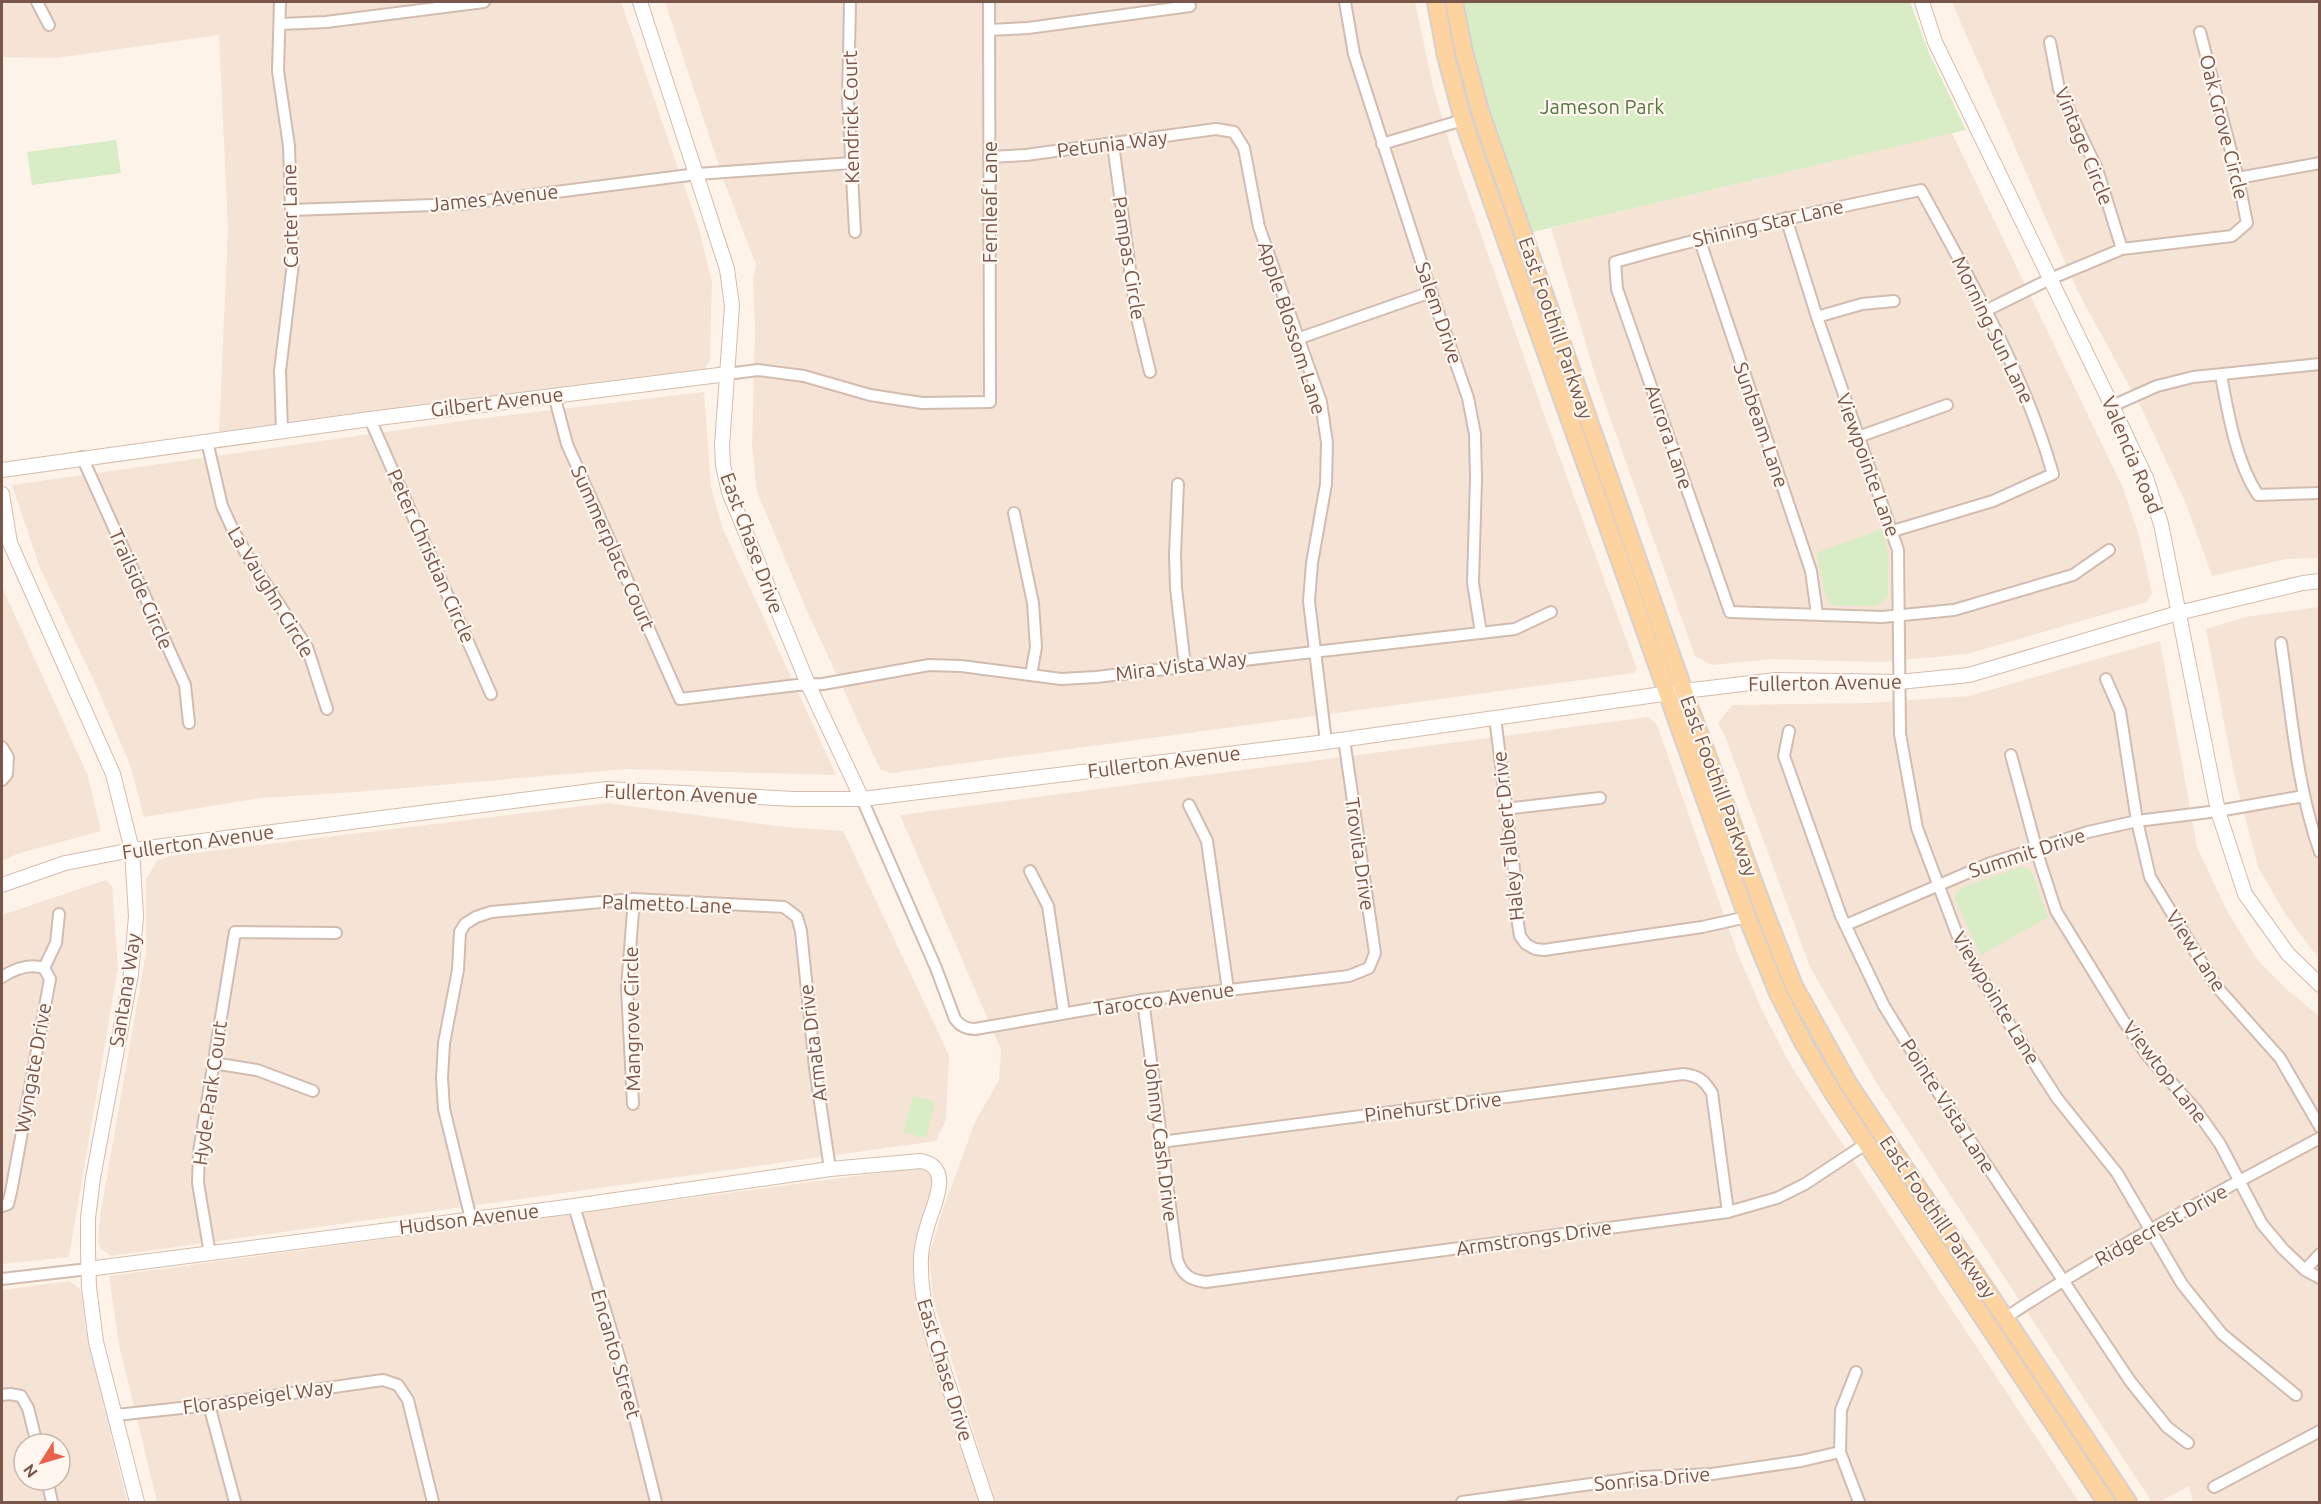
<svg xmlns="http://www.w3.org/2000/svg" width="2321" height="1504" viewBox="0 0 2321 1504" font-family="Ubuntu,sans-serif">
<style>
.residential{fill:#f5e4d6;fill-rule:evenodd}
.park{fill:#d8ecc5}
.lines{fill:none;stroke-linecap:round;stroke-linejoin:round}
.street-casing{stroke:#d2bcaf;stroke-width:14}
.secondary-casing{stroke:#d5bcac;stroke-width:16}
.primary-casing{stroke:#d9d0cc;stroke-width:20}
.street{stroke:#fff;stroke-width:10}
.secondary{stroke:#fff;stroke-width:14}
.primary{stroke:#fdd39f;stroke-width:16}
.labels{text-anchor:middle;stroke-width:4.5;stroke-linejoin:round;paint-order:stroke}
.park-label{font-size:20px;fill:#54783f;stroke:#fff7ef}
.street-label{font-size:20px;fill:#78574a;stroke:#fff7ef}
</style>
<rect width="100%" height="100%" fill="#fdf3e8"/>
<g class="residential">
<path d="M2,2H621L699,229L712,282L710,360L704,370L219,432L228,230L219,35L56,58L2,57Z"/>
<path d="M665,2H1415L1434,91L1453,154L1545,417L1637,669L1634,673L891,773L880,769L804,604L757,492L752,444L755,330L753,280L756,265L725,184Z"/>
<path d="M1952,2H2319V558L2286,559L2212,576L2186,504L2143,411L2077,290Z"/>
<path d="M1952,133L2123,488L2139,535L2152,593L2147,602L1967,654L1880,662L1771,659L1712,665L1695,656L1596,378L1551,228Z"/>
<path d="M704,392L711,487L722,527L836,775L628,769L355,792L260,798L144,817L130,765L96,685L40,568L12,485L469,420Z"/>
<path d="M2,587L88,776L101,831L17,854L2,861Z"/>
<path d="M2319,607V959L2284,912L2258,867L2234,774L2206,629L2245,617Z"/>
<path d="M2160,641L2197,847L2227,911L2256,958L2285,988L2319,1016V1502H2193L2189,1486L2159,1502H2152L1876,1082L1810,967L1725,736L1718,723L1732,705L1869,703L1969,696Z"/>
<path d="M1648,717L1657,725L1737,952L1762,1010L1791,1066L2079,1502H995L933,1299L929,1256L942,1212L975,1122L999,1080L1001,1050L900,815Z"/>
<path d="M608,803L785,827L843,831L949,1055L946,1120L936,1141L111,1256L100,1248L98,1240L101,1211L146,952V879L157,861L170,856Z"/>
<path d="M106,880L112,886L118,967L69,1257L2,1264V915Z"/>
<path d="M923,1167L929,1170L934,1187L914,1283L920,1308L982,1502H157L119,1345L109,1276Z"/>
<path d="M69,1281L80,1289L82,1294L85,1326L127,1502H2V1290ZM24,1444H60V1480H24Z"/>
</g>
<g class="park">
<path d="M1463,2H1910L1929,53L1966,130L1533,232L1480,84Z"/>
<path d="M116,140L121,173L32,185L27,152Z"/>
<path d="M1882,529L1888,551V597L1876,606L1831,605C1823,596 1821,567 1816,553Z"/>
<path d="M2020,867L2029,869L2032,873L2048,917L1981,955L1955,899L1956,893L1961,888Z"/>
<path d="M913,1096L935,1102L926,1138L903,1132Z"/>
</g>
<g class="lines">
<defs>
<g id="street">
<path d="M37,2L49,25"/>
<path d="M280,2L278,71L289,146L293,263L280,371L282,431"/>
<path d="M850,2L848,100L855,232"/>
<path d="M1345,2L1354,54L1428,283L1468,398L1475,434L1476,479L1473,583L1481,633"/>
<path d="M281,24L326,22L484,2"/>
<path d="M990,30L1028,28L1190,6"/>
<path d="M2050,42L2059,89L2097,169L2122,249"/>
<path d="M1113,144L1136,314L1150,372"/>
<path d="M1382,144L1463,120"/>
<path d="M989,157L1026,155L1216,129L1234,132L1244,148L1259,227L1321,402L1327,443L1326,484L1312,563L1309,601L1326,742"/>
<path d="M2238,178L2320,163"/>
<path d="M291,210L462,204L697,174L852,163"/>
<path d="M1786,218L1817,317L1898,550L1900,734L1917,828L1958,937L1999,1008L2057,1098L2117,1173L2182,1284L2222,1334L2296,1395"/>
<path d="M1699,238L1811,571L1817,614"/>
<path d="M1987,310L2050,279L2122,249L2232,236L2247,223L2238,178L2200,32"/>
<path d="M1817,317L1862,304L1894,301"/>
<path d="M1297,339L1431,292"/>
<path d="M727,374L758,370L804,376L870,395L922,403L990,402L989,2"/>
<path d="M2221,375C2228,413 2236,462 2258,495L2320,493"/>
<path d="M554,395L567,444L680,699L797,685L823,684L929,665L961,666L1061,679L1096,677L1515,629L1551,612"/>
<path d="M2112,406L2157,386L2193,377L2320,364"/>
<path d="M370,419L491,694"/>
<path d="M1858,437L1947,405"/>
<path d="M207,441L222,506L233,530L250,560L307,647L327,709"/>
<path d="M82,457L185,685L189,723"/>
<path d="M1178,484L1175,555L1176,588L1185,666"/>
<path d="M1014,513L1033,603L1036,647L1031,675"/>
<path d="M1893,531L1993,501L2053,474C2024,373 1971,281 1921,190C1818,211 1716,233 1615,262L1617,289L1730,612L1882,617L1954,610L2073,575L2109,550"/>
<path d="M2281,643C2291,710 2297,789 2320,852"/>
<path d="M2106,679L2120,711L2137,821L2150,877L2216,986L2280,1058L2320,1127"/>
<path d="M1495,717L1514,869L1518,924L1520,936L1526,944L1535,949L1544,950L1702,927L1747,917"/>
<path d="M1789,731L1784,756L1841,916L1884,1006L1926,1074L2130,1381L2167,1427L2188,1443"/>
<path d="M2,747L8,757L7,774L2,780"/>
<path d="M2011,755L2040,862L2056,911L2123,1020L2147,1055L2196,1110L2220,1144L2262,1224L2283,1249L2305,1270L2320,1278"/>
<path d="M862,799L936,968L955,1019C960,1026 966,1029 975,1029L1143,1000L1349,976L1369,968L1375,953L1344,739"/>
<path d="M1189,805L1207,841L1228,990"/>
<path d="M1505,809L1600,798"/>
<path d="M1030,871L1048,906L1064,1013"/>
<path d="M1846,925L1988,864L2088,832L2137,821L2218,811L2304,796"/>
<path d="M44,968L56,943L59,914"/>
<path d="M2,977C14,969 29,963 44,968"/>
<path d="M1143,1000L1177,1259C1182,1275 1190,1280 1206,1282L1728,1212L1777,1198L1805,1184L1867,1143"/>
<path d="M213,1063L257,1070L313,1091"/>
<path d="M633,1104L627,988L634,899"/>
<path d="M1161,1142L1683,1074C1699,1076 1704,1080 1712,1093L1728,1212"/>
<path d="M2,1206L8,1204L11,1192L50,979L44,968"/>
<path d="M574,1206L623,1370L656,1502"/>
<path d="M471,1219L444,1109L442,1078L444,1043L458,970L460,932L465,924L476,917L491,912L634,899L784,907L797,917L801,931L815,1068L830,1169"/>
<path d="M210,1254L198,1183L199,1152L235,932L336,933"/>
<path d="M2305,1270L2320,1254"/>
<path d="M2,1279L88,1269"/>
<path d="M2005,1318C2106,1251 2213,1195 2320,1138"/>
<path d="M1856,1372L1841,1410L1840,1452L1859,1502"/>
<path d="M2,1395L10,1394L21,1396L28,1408L37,1444"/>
<path d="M209,1405L235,1502"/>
<path d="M116,1415L209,1405L383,1380L398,1385L408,1400L433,1502"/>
<path d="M47,1480L52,1502"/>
<path d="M2214,1487L2320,1431"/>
<path d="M1462,1502L1641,1477L1712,1474L1801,1461L1840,1452"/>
</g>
<g id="secondary">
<path d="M640,2L727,269L732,306L722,445L723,465L729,492L808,684L862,799"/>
<path d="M1922,2L1935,42L2112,406L2146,478L2161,524L2218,811L2245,894L2288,954L2320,985"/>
<path d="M2,470L370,419L727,374"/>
<path d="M2,494L10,543L113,774L132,850L136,916L131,974L93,1178L88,1218V1252L89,1287L96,1342L137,1502"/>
<path d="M2,885L65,863L132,850L607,789L795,799H862L1326,742L1684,691L1776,680L1899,682L1969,675L2178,613L2303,583L2320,581"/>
<path d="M88,1269L574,1206L830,1169L921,1161C955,1168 932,1207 927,1227C923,1240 920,1255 921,1268C921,1308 936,1346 948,1384C961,1424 974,1463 987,1502"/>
</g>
<g id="primary">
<path d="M1436,2L1446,56L1463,120L1747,917L1778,993L1804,1044L1833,1093L2106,1502"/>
<path d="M1454,2L1464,52L1481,114L1692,714L1765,913L1794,986L1848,1083L2128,1502"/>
</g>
</defs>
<use href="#street" class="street-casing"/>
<use href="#secondary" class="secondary-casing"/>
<use href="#primary" class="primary-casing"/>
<use href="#street" class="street"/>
<use href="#secondary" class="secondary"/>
<use href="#primary" class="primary"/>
</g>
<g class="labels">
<g class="park-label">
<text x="1602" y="114">Jameson Park</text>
</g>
<g class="street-label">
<text transform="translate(851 117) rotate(-91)" y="7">Kendrick Court</text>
<text transform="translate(2224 127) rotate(76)" y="7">Oak Grove Circle</text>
<text transform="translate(1112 144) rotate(-7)" y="7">Petunia Way</text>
<text transform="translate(2084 146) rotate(68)" y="7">Vintage Circle</text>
<text transform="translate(494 198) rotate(-6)" y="7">James Avenue</text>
<text transform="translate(990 202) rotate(-90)" y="7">Fernleaf Lane</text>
<text transform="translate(290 216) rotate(-91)" y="7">Carter Lane</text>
<text transform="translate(1768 223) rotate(-13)" y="7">Shining Star Lane</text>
<text transform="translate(1129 258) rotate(81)" y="7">Pampas Circle</text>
<text transform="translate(1439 313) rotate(71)" y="7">Salem Drive</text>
<text transform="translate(1292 328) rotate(72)" y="7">Apple Blossom Lane</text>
<text transform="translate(1556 328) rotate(71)" y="7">East Foothill Parkway</text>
<text transform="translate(1993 330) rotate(64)" y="7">Morning Sun Lane</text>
<text transform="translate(497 402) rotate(-7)" y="7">Gilbert Avenue</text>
<text transform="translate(1761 425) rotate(71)" y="7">Sunbeam Lane</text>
<text transform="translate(1669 437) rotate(71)" y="7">Aurora Lane</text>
<text transform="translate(2132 455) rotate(67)" y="7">Valencia Road</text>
<text transform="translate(1868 465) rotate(70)" y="7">Viewpointe Lane</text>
<text transform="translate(752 543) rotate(70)" y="7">East Chase Drive</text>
<text transform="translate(613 548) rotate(66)" y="7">Summerplace Court</text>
<text transform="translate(431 556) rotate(66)" y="7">Peter Christian Circle</text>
<text transform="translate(141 589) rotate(66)" y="7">Trailside Circle</text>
<text transform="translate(271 592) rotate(59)" y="7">La Vaughn Circle</text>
<text transform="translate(1181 666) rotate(-7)" y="7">Mira Vista Way</text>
<text transform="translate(1825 683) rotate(-1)" y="7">Fullerton Avenue</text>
<text transform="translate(1164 762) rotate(-7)" y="7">Fullerton Avenue</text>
<text transform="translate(1719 786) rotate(70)" y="7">East Foothill Parkway</text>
<text transform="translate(681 794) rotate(2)" y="7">Fullerton Avenue</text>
<text transform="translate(1508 836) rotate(-96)" y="7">Haley Talbert Drive</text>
<text transform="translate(198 842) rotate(-8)" y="7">Fullerton Avenue</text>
<text transform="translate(2027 853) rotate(-18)" y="7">Summit Drive</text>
<text transform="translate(1360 854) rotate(82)" y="7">Trovita Drive</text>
<text transform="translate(667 904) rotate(2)" y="7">Palmetto Lane</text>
<text transform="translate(2196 951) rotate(57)" y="7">View Lane</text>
<text transform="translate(125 990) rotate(-81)" y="7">Santana Way</text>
<text transform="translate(1996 998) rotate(59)" y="7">Viewpointe Lane</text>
<text transform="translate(1164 999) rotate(-8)" y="7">Tarocco Avenue</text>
<text transform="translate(632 1019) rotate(-91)" y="7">Mangrove Circle</text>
<text transform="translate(813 1043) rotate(-97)" y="7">Armata Drive</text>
<text transform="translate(33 1068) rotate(-80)" y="7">Wyngate Drive</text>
<text transform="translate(2165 1072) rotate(52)" y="7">Viewtop Lane</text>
<text transform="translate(210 1093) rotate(-82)" y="7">Hyde Park Court</text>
<text transform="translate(1948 1106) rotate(57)" y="7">Pointe Vista Lane</text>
<text transform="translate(1433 1107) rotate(-7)" y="7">Pinehurst Drive</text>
<text transform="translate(1161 1140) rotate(83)" y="7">Johnny Cash Drive</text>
<text transform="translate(1938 1217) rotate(56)" y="7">East Foothill Parkway</text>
<text transform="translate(469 1219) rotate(-7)" y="7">Hudson Avenue</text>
<text transform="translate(2161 1225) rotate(-29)" y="7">Ridgecrest Drive</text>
<text transform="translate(1534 1238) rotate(-8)" y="7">Armstrongs Drive</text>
<text transform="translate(616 1354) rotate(74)" y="7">Encanto Street</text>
<text transform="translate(945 1370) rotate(73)" y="7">East Chase Drive</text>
<text transform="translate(258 1397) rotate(-8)" y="7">Floraspeigel Way</text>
<text transform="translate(1652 1479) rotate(-5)" y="7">Sonrisa Drive</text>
</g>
</g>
<rect width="2321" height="1504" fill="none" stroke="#78574a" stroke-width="6"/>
<g transform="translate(42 1462) rotate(233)"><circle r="28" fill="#fff7ef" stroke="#c9b7ad" stroke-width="1.5"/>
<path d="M0-4.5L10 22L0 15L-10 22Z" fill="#e9624a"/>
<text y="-9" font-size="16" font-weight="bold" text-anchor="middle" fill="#78574a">N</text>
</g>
</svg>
